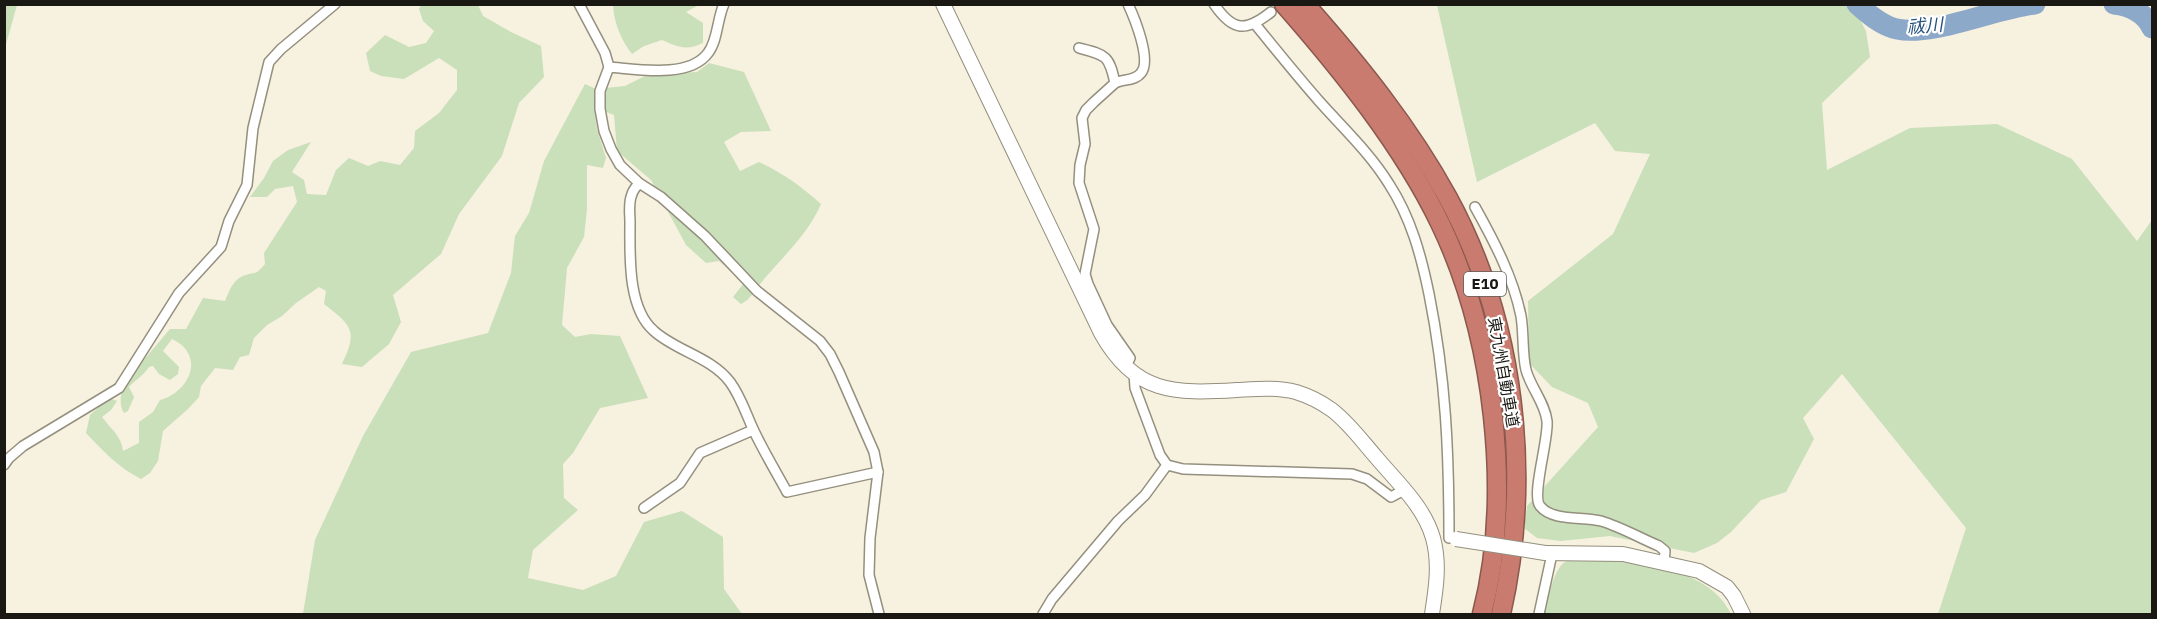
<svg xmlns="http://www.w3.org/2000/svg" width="2157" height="619" viewBox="0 0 2157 619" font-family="'IBM Plex Sans','Noto Sans JP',sans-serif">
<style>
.green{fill:#c9e0ba}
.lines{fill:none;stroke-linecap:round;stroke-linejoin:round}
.river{stroke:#8ca9c9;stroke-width:21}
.street-casing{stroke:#948f7e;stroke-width:12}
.secondary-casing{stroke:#948f7e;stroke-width:16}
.highway-casing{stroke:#8b584e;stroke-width:21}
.street{stroke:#fff;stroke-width:9}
.secondary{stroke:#fff;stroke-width:14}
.highway{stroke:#c87b6e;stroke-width:18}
.secondary-bridge-casing{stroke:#948f7e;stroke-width:16;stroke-linecap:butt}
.secondary-bridge{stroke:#fff;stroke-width:14}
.labels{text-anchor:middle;stroke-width:4.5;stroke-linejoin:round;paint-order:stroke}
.shield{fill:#fff;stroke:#5f5d59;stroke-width:1.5}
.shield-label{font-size:15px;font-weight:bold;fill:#1a1812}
.street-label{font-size:16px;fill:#1a1812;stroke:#fff}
.water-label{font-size:18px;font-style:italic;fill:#26517d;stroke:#fff}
</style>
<rect width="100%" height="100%" fill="#f7f1df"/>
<g class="green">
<path d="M5,4L17,5L5,48L4,5Z"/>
<path d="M421,5H478L483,16L511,32L541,46L544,77L519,103L502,156L459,214L441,254L393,295L401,322L389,344L362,367L342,364C358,330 352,326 324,304L326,291L319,287L296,303L282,316L267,325L254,338L249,355L240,357L233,370L215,368L201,386L199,397L188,409L163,431L158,461L150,473L141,479C119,468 103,451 86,433L90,415L109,398L117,401L111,410L102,417C111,429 122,437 123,451L139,443V422L153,412L160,400C190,392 206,355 172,339L163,351L179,367L178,374L170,380L159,374L153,366L149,367C143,376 135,380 129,387L134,397L128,411L124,413C118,404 121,390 126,381L170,329H186L203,298L225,301C229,291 233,280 243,276C256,270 253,278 265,264L264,253L297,202L293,186L275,189L267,197H250L264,178L273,161L288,150L311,142L292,172L304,180L307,194L326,195L336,170L349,158L368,166L380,161L400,165L414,148L415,131L439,113L457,90V70L439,58L404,79L381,76L370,71L366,53L385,35L409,47L426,43L434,31L423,21L419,9Z"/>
<path d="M613,5H699L686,12L703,23V43C686,51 678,47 662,40L644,46L632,54C621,40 614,23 613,5Z"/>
<path d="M1437,5H1852L1866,31L1870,57L1822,103L1827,170L1910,128L1997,124L2072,159L2137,241L2152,220V614H1938L1966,528L1842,374L1803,418L1814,439L1786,492L1761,500L1731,532L1717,543L1694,553L1610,536L1561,541L1537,538L1524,528L1527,506L1598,427L1588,403L1552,387L1529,363L1528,301L1613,234L1650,154L1615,151L1595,123L1477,182Z"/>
<path d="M709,63L744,72L771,131L741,132L724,142L740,171L759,162C783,173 801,186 821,204C807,236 782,257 760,284C753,292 751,299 741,304L733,297L744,283L719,261L706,263L686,245L651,180L617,151L614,115L594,107L597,129L606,158L603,168L587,165V209L584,237L567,268L562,325L575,337L591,334L620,336L648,398L600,408L573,453L563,464L564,498L578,510L533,550L528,578L583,590L616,576L644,522L682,511L723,537L724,589L742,614H303L315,540L363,436L411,352L488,333L511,273L515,236L529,213L544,161L585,84L596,89L625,86L647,75L697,72Z"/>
<path d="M1587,559C1632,561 1709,566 1731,614H1543C1547,603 1554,565 1567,561C1572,559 1581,560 1587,559Z"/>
</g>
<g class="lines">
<g class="river">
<path d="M1857,4C1868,14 1882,26 1897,29C1933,37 1995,8 2035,4"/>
<path d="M2114,4C2131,6 2145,13 2152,28"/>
</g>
<defs>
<g id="street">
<path d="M579,4L605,53L609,67"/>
<path d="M724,4C717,19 718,40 708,53C689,79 636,69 609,67L600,91V109L604,131L611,149L620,165L639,183L661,197L705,236L757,291L820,341L830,354L839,372L874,452L878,472L870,538L869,575L879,614"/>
<path d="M1214,4C1233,32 1246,32 1271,12"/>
<path d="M1255,24C1276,50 1297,76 1319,101C1343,128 1370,153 1389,184C1411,218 1421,255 1429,294C1446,379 1449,452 1449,538"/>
<path d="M1079,48C1106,55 1109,55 1115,83L1094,102L1086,110L1082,118L1085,144L1080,165L1079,183L1094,229L1085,274L1088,284L1107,325L1130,358L1126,366"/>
<path d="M1115,83C1123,79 1135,81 1141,73C1152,60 1134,17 1128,4"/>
<path d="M639,183C637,186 633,190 632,194C628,203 630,213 630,222C630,254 627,308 654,331C676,351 711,357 730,382C741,397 746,414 754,431C764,452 776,472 787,492L878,472"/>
<path d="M1475,207C1494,241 1513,277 1521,316C1524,334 1522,353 1526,370C1531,388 1545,403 1547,421C1549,439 1531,495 1540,506C1553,522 1583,516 1601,521C1621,527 1640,538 1659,546L1665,551L1664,562"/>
<path d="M1134,372L1135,388L1160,455L1167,465L1183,469L1352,474L1367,479L1391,497L1404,490"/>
<path d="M4,465L9,458L23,446L119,388L179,293L221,247L229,221L247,185L253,128L269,62L281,49L335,4"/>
<path d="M644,508L680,483L700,453L753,430"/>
<path d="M1043,614L1052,599L1118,521L1145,495L1167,465"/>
<path d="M1539,614L1552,554"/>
</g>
<g id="secondary">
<path d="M943,4L1101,333C1135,394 1174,394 1237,390C1256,389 1277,387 1296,392C1309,396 1321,402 1332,410C1349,423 1362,441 1376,457C1396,481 1424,506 1433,538C1440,563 1436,589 1432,614"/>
<path d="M1545,553L1623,554L1699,571L1727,587L1734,596L1743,614"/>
</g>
<g id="highway">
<path d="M1284,4C1341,69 1403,146 1440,223C1494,335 1513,494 1482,614"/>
<path d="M1305,4C1359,65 1409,127 1448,198C1516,323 1532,477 1501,614"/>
</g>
</defs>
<use href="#street" class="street-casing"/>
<use href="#secondary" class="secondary-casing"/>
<use href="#highway" class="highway-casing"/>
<use href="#street" class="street"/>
<use href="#secondary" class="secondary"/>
<use href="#highway" class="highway"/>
<defs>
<path id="secondary-bridge" d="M1456,539L1545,553"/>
</defs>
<use href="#secondary-bridge" class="secondary-bridge-casing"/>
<use href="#secondary-bridge" class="secondary-bridge"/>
</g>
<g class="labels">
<rect class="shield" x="1464" y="272" width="42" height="24" rx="4.5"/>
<g class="shield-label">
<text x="1485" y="289">E10</text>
</g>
<g class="street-label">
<text transform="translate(1504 372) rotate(80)" y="6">東九州自動車道</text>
</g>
<g class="water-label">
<text transform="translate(1925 26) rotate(-5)" y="6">祓川</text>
</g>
</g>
<rect width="2157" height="619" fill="none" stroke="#1a1812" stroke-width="12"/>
</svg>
